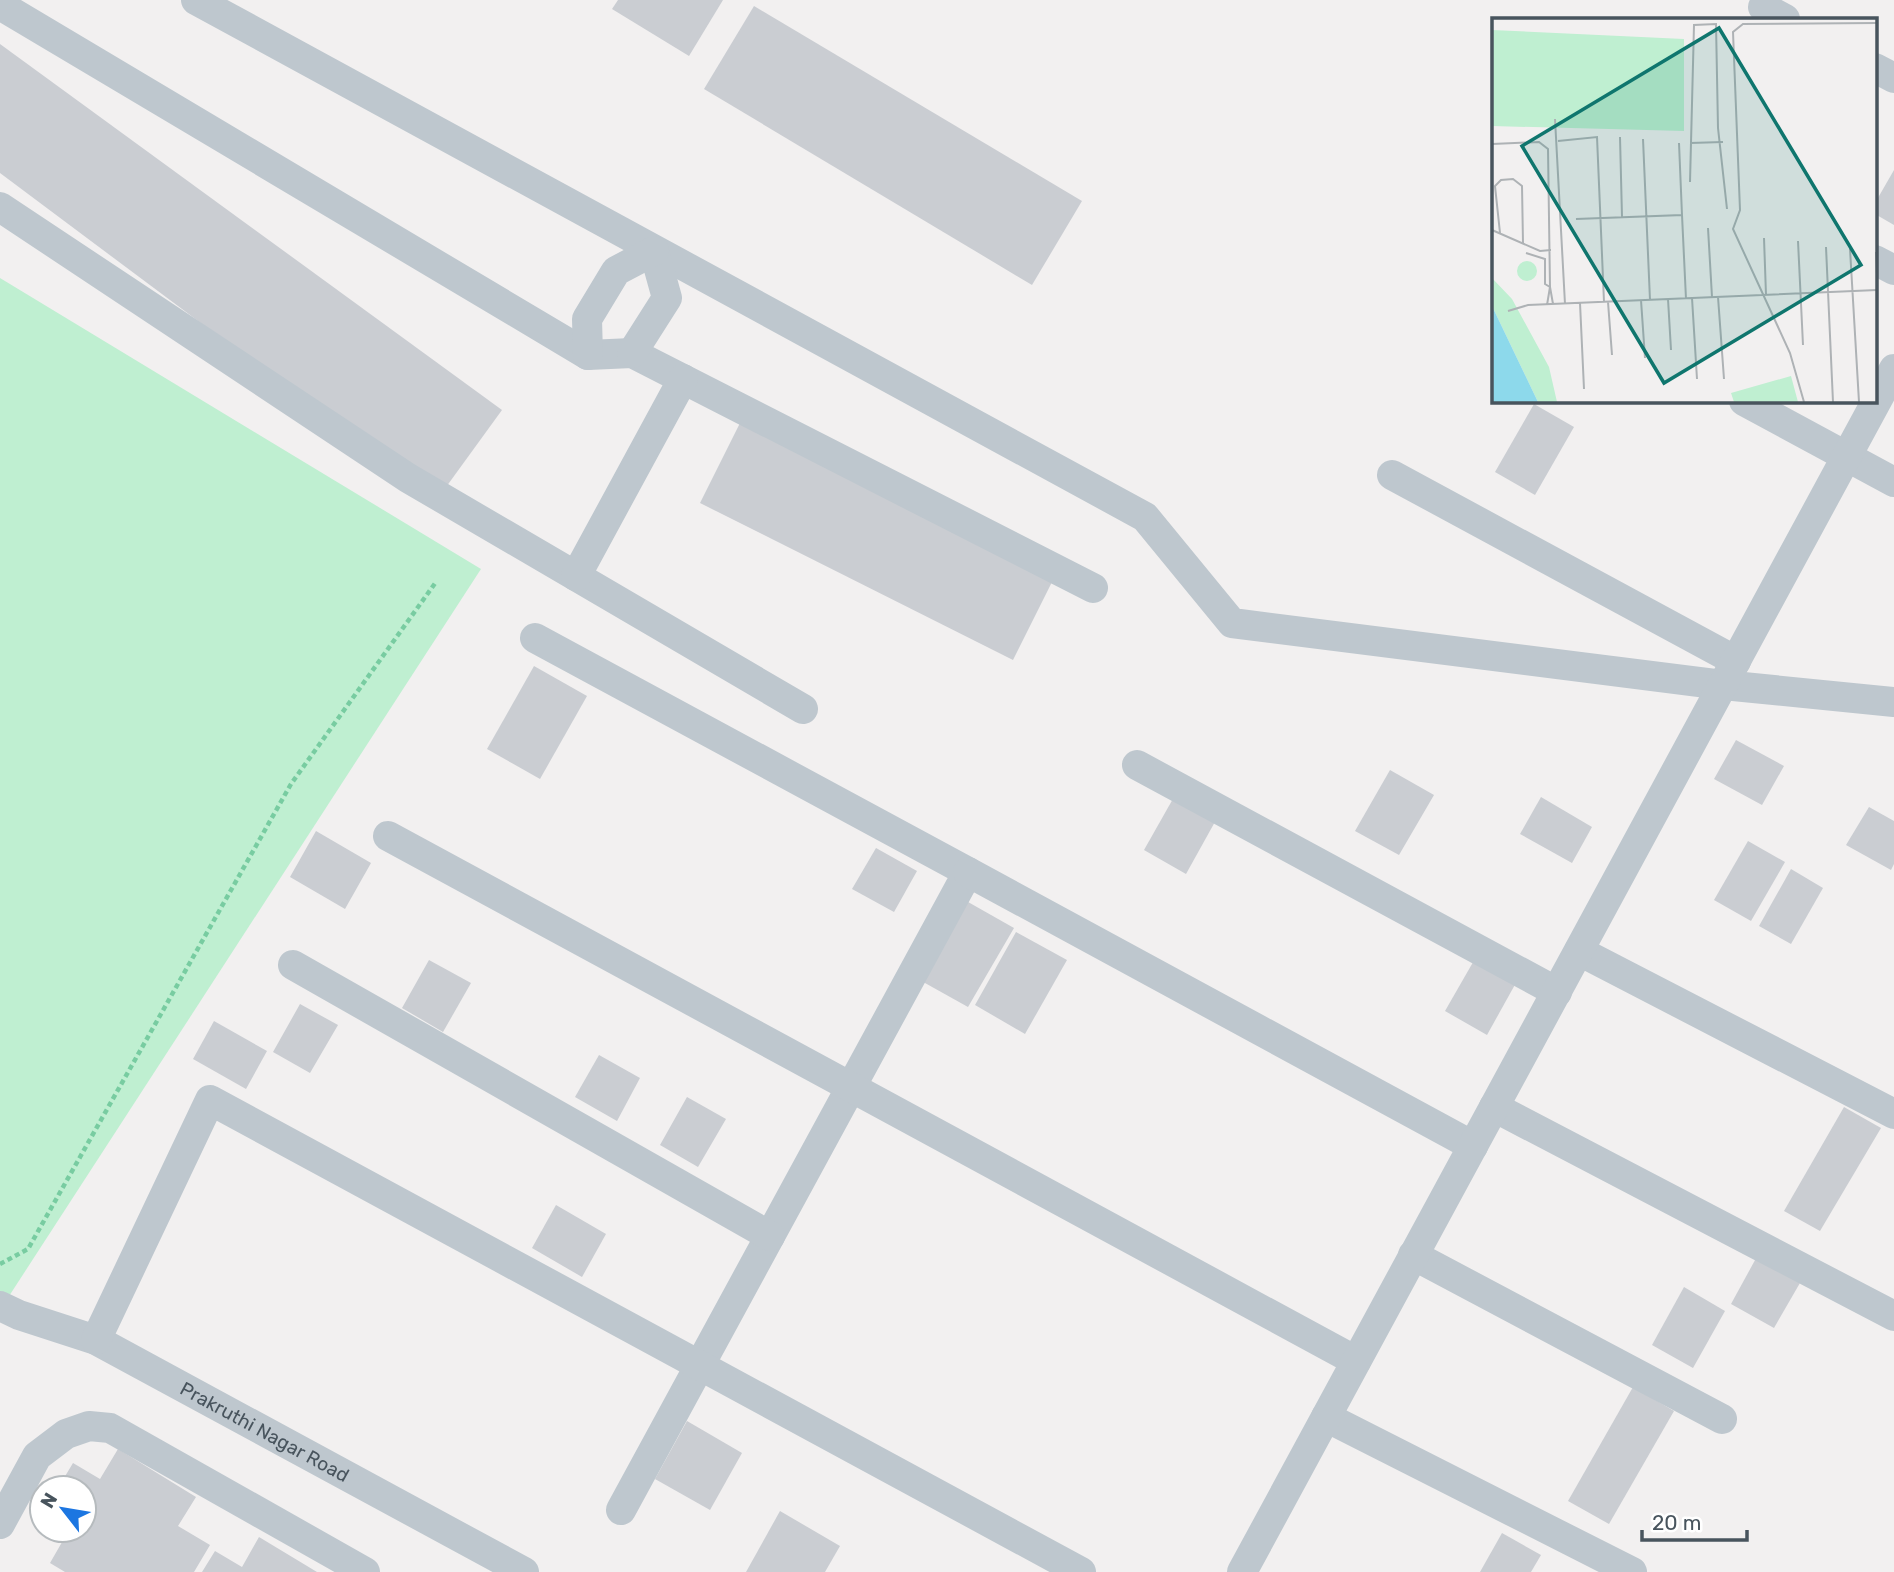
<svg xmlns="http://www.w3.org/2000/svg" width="1894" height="1572" viewBox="0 0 1894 1572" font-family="Rubik,sans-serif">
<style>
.green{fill:#bfefd1}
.building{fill:#cacdd2}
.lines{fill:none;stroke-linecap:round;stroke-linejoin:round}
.path{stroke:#78cca1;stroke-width:4.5;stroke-dasharray:5 3.5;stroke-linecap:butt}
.minor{stroke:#bec7ce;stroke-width:30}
.labels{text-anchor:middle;stroke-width:5;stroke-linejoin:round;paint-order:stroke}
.street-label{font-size:19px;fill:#48545d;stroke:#fff}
.inset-road{fill:none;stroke:#aeb2b5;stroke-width:2}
.view{fill:#0f766e;fill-opacity:0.15;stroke:#0f766e;stroke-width:3.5}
.inset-edge{fill:none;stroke:#48545d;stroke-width:3.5}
</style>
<rect width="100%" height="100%" fill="#f2f0f0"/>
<path class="green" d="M0,278L481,569L0,1310Z"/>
<g class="building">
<path d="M618,0H723L689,56L612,9Z"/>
<path d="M754,6L1082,201L1032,285L704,89Z"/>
<path d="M0,44L502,410L441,494L408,478L0,173Z"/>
<path d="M1894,170V225L1875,214V203Z"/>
<path d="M1534,404L1574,427L1535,495L1495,472Z"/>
<path d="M743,417L1056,574L1013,660L700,503Z"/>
<path d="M534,666L587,696L540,779L487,749Z"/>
<path d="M1736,740L1784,766L1762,805L1714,779Z"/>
<path d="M1390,770L1434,795L1399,855L1355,831Z"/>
<path d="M1174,797L1216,820L1186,874L1144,850Z"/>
<path d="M1541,797L1592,827L1572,863L1520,834Z"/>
<path d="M1869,807L1894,821V864L1891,870L1846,845Z"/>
<path d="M316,831L371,863L345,909L290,877Z"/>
<path d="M1748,841L1785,862L1751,921L1714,900Z"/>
<path d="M876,848L917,871L894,912L852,889Z"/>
<path d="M1791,869L1823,888L1791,944L1759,926Z"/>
<path d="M961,898L1014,928L968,1007L916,978Z"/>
<path d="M1016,932L1067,960L1025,1034L975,1005Z"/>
<path d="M1476,957L1517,981L1487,1035L1445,1011Z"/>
<path d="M429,960L471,983L443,1032L402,1008Z"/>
<path d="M300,1004L338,1025L310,1073L273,1052Z"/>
<path d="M214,1021L267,1051L246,1089L193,1059Z"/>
<path d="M599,1055L640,1078L617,1121L575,1097Z"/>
<path d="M687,1097L726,1119L698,1167L660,1145Z"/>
<path d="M1844,1107L1881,1128L1820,1231L1784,1211Z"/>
<path d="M556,1205L606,1234L582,1277L532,1248Z"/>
<path d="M1760,1251L1804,1276L1774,1328L1731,1304Z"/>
<path d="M1684,1287L1725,1311L1693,1368L1652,1345Z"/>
<path d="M1633,1387L1674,1411L1609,1524L1568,1501Z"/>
<path d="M687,1421L742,1453L710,1510L655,1479Z"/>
<path d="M118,1449L196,1497L178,1526L210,1545L194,1572H65L50,1563L69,1530H84V1488H58L73,1463L100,1479Z"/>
<path d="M780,1511L840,1546L825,1572H746Z"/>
<path d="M1502,1533L1541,1555L1531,1572H1480Z"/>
<path d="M259,1537L317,1572H202L215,1551L242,1567Z"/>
</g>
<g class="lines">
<path class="path" d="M0,1264L28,1249L291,784L436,582"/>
<g class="minor">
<path d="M196,0L1145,517L1232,623L1723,685L1894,702"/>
<path d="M0,5L588,355L632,353L1093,588"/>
<path d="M1763,7L1785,19"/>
<path d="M1875,68L1894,78"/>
<path d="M0,207L408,478L803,709"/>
<path d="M1875,260L1894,270"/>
<path d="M632,353L667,298L654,251"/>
<path d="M588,355L587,319L616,271L654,251"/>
<path d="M1744,401L1894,482"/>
<path d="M1392,475L1736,661"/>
<path d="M576,576L683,379"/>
<path d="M535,638L968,872L621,1510"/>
<path d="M1137,765L1557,992"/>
<path d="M388,836L1356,1361"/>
<path d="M968,872L1473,1146"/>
<path d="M1579,951L1894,1114"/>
<path d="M293,965L770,1236"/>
<path d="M1494,1107L1894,1316"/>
<path d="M1413,1255L1722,1419"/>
<path id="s1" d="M0,1306L19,1315L96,1340L524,1572"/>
<path d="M96,1340L210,1100L1081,1572"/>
<path d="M1326,1417L1632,1572"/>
<path d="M0,1524L37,1456L66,1434L89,1426L110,1428L365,1572"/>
<path d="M1242,1572L1894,369"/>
</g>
</g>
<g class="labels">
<g class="street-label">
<text dy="7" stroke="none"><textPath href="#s1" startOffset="294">Prakruthi Nagar Road</textPath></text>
</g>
</g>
<g transform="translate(1492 18)">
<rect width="385" height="385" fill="#f2f0f0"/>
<path d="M0,12L192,21V113L0,108ZM25 253a10 10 0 1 1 20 0a10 10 0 1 1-20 0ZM0,260L20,281L57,349L65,384H46L0,288ZM299,358L306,384H242L239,375Z" fill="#bfefd1"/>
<path d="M0,288L46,384H0Z" fill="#8dd9eb"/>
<path class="inset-road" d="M63,101L73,286M128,119L130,199M151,121L158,282M66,123L105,119L112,284M198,125L231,124M0,126L47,124L56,131L58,269M198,164L202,7L224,6L226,110L235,191M190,197L194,281M84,201L190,197L187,125M216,210L220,279M0,212L48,233L59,232M8,215L3,168L9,162L21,161L30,168L31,225M272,220L274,277M306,223L311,327M334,229L341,384M358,231L367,384M384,234L385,256M34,235L53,241V266L58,269M226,279L232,361M200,280L205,361M176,281L179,332M149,282L153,340M116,284L120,337M88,285L92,371M55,287L58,269L61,286M16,293L36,287L385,272M312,384L298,335L241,211L248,192L241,14L251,6L385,5"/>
<path class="view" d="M227,10L369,247L172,365L30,128Z"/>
<rect width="385" height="385" class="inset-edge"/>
</g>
<g transform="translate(63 1509) rotate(301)"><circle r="33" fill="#ffffff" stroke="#b6bbbe" stroke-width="2"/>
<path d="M0-5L12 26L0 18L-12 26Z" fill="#1c76e1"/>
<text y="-10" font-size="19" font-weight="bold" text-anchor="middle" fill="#48545d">N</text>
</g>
<path d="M1642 1530v10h105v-10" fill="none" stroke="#48545d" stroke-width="3.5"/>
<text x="1652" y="1530" font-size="21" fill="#48545d" stroke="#ffffff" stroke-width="5" paint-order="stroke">20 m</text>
</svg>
